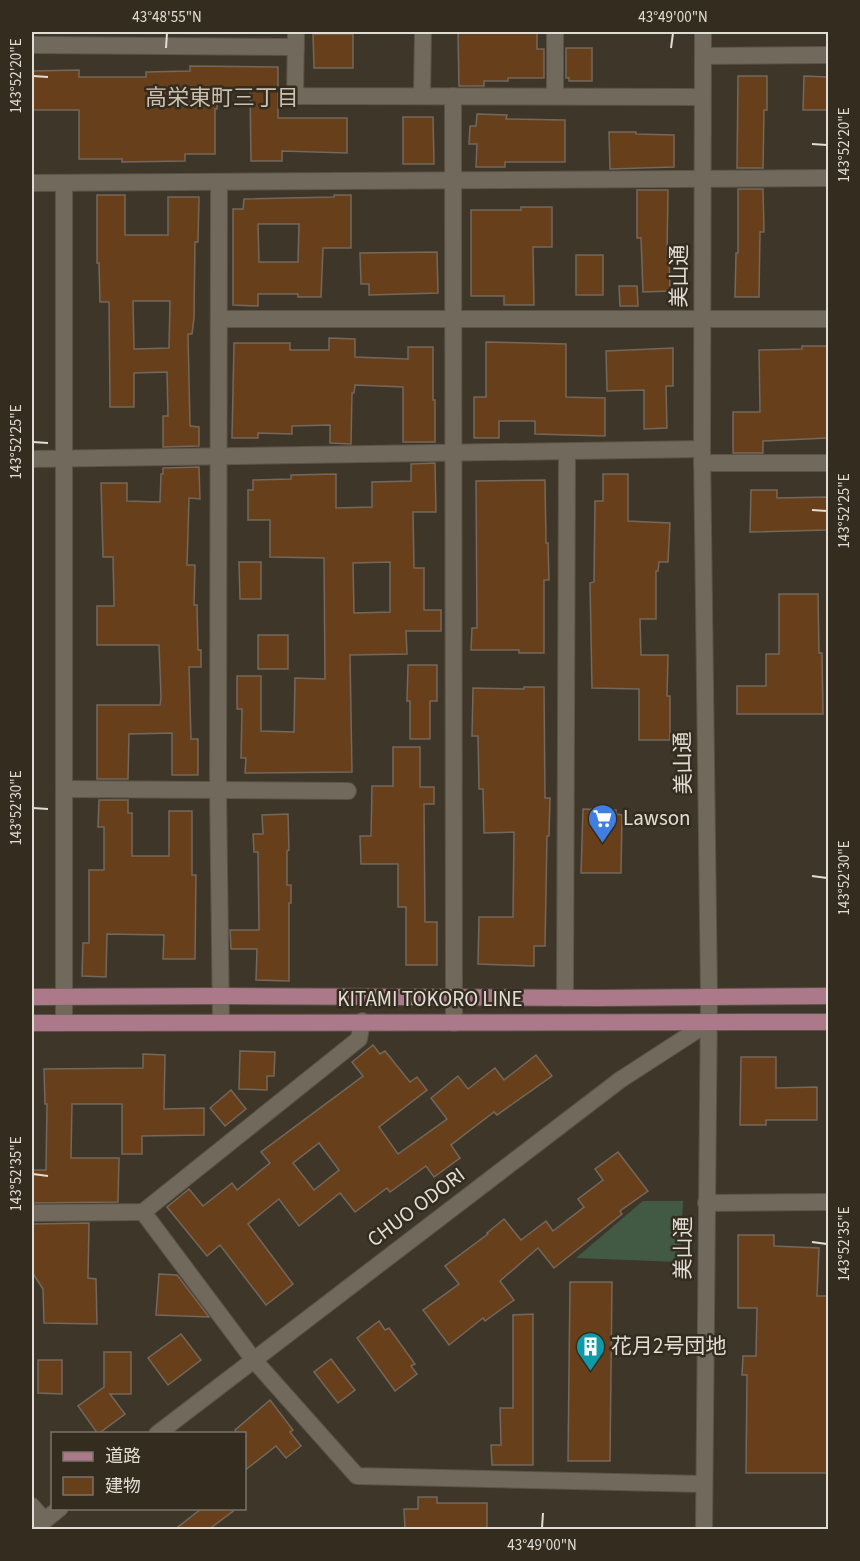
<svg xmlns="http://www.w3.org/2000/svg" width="860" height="1561" viewBox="0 0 860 1561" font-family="'Source Sans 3','Noto Sans JP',sans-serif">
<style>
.green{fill:#425a43}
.building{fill:#67401b;stroke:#74675b;stroke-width:1.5;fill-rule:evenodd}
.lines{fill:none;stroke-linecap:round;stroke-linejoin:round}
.minor-casing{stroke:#5a5348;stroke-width:18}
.tertiary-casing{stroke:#5a5348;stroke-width:18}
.primary-casing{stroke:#5a5348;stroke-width:18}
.minor{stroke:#71695b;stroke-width:16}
.tertiary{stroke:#71695b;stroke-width:16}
.primary{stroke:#ab7989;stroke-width:16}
.ticks{fill:none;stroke:#e1ddd5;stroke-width:2}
.labels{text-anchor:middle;stroke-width:5;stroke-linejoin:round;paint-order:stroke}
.street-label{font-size:21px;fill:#e1ddd5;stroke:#342c1f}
.poi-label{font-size:21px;fill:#e1ddd5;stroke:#342c1f;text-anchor:start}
.neighbourhood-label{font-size:22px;fill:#cac1b1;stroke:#342c1f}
.neatline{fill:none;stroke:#e1ddd5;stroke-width:2}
.ticks-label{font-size:15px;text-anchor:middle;fill:#e1ddd5}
</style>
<rect width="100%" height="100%" fill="#3e3629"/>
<path class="green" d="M643,1201H683L680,1262L576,1258Z"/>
<g class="building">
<path d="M458,32H537V49H544V78H508V81H484V86H459Z"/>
<path d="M313,34H353V68H314Z"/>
<path d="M566,48H592V81H569V78H566Z"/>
<path d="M190,66L278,67V118H347V153L282,151V161H251L250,90L218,89L217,109H215V154H185V161L122,162V159H79V110H32V71L79,70V77H146V72L190,71Z"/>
<path d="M738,76H767V110H764L763,168H737Z"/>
<path d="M804,76L828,77V110H803Z"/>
<path d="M477,114L507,115L506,119L565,120V162H505V167H476L477,144H469L470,126H476Z"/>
<path d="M403,117H433L434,164H403Z"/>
<path d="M609,132H636V134L674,135V167L610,169Z"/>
<path d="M738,189H763L764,232H760L759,297H735L736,253H738Z"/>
<path d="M637,190H668L667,255H669L670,291L643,292L641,238H637Z"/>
<path d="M97,195H125V235H168V197H199L198,242H195L194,318L192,334H188L190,426L199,427V446L163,447V416H168L167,372L134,373V407H110L109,302H100L99,263H97ZM133,301H170L169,348L134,349Z"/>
<path d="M334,195H351V248H323L321,297H298V294H258V306L233,305V209H243L244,199L334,197ZM258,224H299L298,262H259Z"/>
<path d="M521,207H552V247H533L534,305H504V296H471V210H521Z"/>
<path d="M437,252L438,293L369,295V284H361L360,253Z"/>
<rect x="576" y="255" width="27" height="40"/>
<path d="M619,286H637L638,306H620Z"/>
<path d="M329,338L355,339V357L408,359V347H433V400H435V442H403V387L355,385L354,393H352L351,444L330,443V425L292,426V434L258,433V438H232L234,343H290V350H329Z"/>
<path d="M486,342L566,344V397L605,398V436L535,434V421H499V438H474V397H486Z"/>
<path d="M802,346H828V438L763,441V453H733V412H760L759,350L802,349Z"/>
<path d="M673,348V386H666L667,428L644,429V390L607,391L606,351Z"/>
<path d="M435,463L436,512H413L414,568H424V610H441V631H406L407,654L350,655L352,772L245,773L246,758H241L242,709H237V676H261V731L294,732L295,678L325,679L324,558L270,557V520H248V490H253V480L291,479V475L336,474V508L372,507V482L411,481V464ZM390,562V612L354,613L353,563Z"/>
<path d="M199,467L200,499L189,498L187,565H195L194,605H197L198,650H201V667H189L191,739H198V775H172V733L129,734L128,779H97V705H160L161,697L159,645H97V606H114L113,557H103L101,483H127V501L160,502L161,474H163V468Z"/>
<path d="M603,474H628V521L670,523L668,562H659L658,571H656V619H640L641,655H668L667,696H670V740H639V689L592,688L590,583L594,582L595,501H603Z"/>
<path d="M545,480L546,543H548L549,580H544V653H519V650H471L472,628H477L476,481Z"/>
<path d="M751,490H777V498L827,497V530L750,532Z"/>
<path d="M239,562H261V599H240Z"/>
<path d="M779,594H818L819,653H822L823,714H737V686H766V654H779Z"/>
<rect x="258" y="635" width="30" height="34"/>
<path d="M408,665H437V701H430V739H410V701H407Z"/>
<path d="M524,687H544L545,798H550L549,836H547L545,946H534V966L478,964L479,917H513L514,832L484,833L483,789H479L478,736H472L473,688L524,689Z"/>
<path d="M393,747H420V787H434V804H424L425,922H437V965H406V907H398V864H361L360,836H371L372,786H393Z"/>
<path d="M99,800H128V813H132V856H169V811H192V875H196L195,959H163L164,935L107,934L106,977L82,976L83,943H89V870H104V827H98Z"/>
<path d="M583,809L616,810V814L622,815L621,873H581Z"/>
<path d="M288,814L289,850L287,851V885H291V903H289V981L256,980L257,949H231L230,930H259L258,852H254L253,834H263L262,815Z"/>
<path d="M373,1045L380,1054L385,1051L410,1082L417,1077L427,1090L379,1127L398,1154L447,1119L431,1098L458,1076L468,1089L495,1068L504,1080L536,1055L552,1076L497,1115L494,1112L451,1145L460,1158L434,1177L426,1166L390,1192L387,1188L355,1212L340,1193L299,1226L279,1199L248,1224L293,1284L266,1305L220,1245L207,1256L167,1207L189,1189L203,1206L232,1183L237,1190L270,1163L261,1152L363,1076L352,1062ZM319,1143L339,1170L314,1190L293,1163Z"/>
<path d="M240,1051L275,1052L274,1076H267V1090L239,1089Z"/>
<path d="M143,1054L165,1055L164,1109L204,1108V1135L142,1136V1154H122V1104H72L71,1158H119L118,1202L32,1203V1170H46L47,1104H45L44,1069L143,1068Z"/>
<path d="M741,1057H776V1088L817,1087V1120H766V1125H740Z"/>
<path d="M231,1090L246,1109L225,1126L210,1108Z"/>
<path d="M618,1152L648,1191L620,1211L622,1214L554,1268L538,1248L500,1281L514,1300L485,1321L483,1318L449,1345L423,1310L459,1284L445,1266L488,1234L487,1233L504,1219L521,1240L546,1221L553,1231L584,1207L578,1199L603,1180L595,1169Z"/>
<path d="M32,1224L89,1223L88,1278L96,1279L97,1324L44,1323L43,1289L32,1272Z"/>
<path d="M738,1235H774V1246L819,1248L817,1296H828V1473H746L747,1375H742L743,1356H756L757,1308H738Z"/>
<path d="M159,1274L177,1275L209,1317L156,1315Z"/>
<path d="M570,1282H612L610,1461H568Z"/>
<path d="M533,1314V1465H492L491,1445H501L500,1408H513V1315Z"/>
<path d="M379,1321L385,1330L389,1328L415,1364L411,1366L417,1374L395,1391L357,1338Z"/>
<path d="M181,1334L201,1360L168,1385L148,1358Z"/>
<path d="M104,1352H131V1394H110L125,1414L98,1434L78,1406L104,1387Z"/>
<path d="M331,1359L355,1390L338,1403L314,1372Z"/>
<path d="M38,1360H62V1394L38,1393Z"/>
<path d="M270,1400L293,1430L290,1432L301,1446L286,1458L276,1446L244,1471V1434H237L235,1430Z"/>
<path d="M418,1497H437V1503H487V1530H405L404,1509H418Z"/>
<path d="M201,1509H236L208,1530H174Z"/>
</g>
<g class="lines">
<defs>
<g id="minor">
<path d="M296,32L295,96L702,97"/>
<path d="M555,32V96"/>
<path d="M32,45L296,47"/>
<path d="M703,56L828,55"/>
<path d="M422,96L423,32"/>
<path d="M453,96L454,1023"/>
<path d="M219,182L218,789L221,1022"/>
<path d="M32,183L828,178"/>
<path d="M64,183V1023"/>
<path d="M219,319H828"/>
<path d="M32,459L702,449"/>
<path d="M702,463H828"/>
<path d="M64,789L348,791"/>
<path d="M565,998L567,452"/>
<path d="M706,1203L828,1202"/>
<path d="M143,1212L253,1359L357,1476L704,1484"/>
<path d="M32,1213L143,1212L359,1039L362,1021"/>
<path d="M32,1506L44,1520"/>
</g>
<g id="tertiary">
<path d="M703,32L702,449L709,997L704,1530"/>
<path d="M157,1434L620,1080L708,1023"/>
<path d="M33,1530L60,1508"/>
</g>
<g id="primary">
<path d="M32,997L221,996L599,998L828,996"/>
<path d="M32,1023L828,1022"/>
</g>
</defs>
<use href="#minor" class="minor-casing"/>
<use href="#tertiary" class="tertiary-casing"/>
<use href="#primary" class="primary-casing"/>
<use href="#minor" class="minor"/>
<use href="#tertiary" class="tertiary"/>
<use href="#primary" class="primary"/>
</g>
<path class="ticks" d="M166,48L167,33M671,48L673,33M33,76L48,77M812,144L827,145M33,442L48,443M812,510L827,511M33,808L48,809M812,876L827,878M33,1174L48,1176M812,1242L827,1244M542,1528L543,1513"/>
<defs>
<symbol id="supermarket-pin" viewBox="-11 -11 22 30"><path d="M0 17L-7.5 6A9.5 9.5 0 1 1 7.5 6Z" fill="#3f7fe0" stroke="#342c1f"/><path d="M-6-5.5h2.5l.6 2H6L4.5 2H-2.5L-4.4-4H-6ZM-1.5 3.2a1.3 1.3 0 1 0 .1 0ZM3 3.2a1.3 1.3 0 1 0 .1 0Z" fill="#fff"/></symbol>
<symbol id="building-pin" viewBox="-11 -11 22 30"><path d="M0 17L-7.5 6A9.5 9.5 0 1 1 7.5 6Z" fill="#0f9aa8" stroke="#342c1f"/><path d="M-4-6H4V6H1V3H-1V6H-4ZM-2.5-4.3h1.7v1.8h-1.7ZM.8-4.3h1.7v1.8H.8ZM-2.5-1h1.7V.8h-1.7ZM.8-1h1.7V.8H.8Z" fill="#fff"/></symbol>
</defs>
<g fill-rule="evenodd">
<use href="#supermarket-pin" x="586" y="802" width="33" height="45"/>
<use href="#building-pin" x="574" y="1330" width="33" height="45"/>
</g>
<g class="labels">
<g class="street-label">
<text transform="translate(679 276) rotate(-90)" y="7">美山通</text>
<text transform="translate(683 763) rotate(-91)" y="7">美山通</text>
<text x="430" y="1006">KITAMI TOKORO LINE</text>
<text transform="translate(416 1207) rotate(-37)" y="7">CHUO ODORI</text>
<text transform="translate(683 1248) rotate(-90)" y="7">美山通</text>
</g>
<g class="poi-label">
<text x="623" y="825">Lawson</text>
<text x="611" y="1353">花月2号団地</text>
</g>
<g class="neighbourhood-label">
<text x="222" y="105">高栄東町三丁目</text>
</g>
</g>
<rect width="860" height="1561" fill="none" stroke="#342c1f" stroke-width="66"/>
<rect x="51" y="1432" width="195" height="78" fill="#342c1f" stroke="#797368" stroke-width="1.5"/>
<rect x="63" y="1452" width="30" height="9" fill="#ab7989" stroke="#797368" stroke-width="1.5"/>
<text x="105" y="1462" font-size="18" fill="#e1ddd5">道路</text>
<rect x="63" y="1477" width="30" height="18" fill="#67401b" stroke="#797368" stroke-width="1.5"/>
<text x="105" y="1492" font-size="18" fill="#e1ddd5">建物</text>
<rect x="33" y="33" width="794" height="1495" class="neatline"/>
<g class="ticks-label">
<text x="167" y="22">43°48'55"N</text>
<text x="673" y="22">43°49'00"N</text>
<text transform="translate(16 76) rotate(-90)" y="5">143°52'20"E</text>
<text transform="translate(844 145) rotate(-90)" y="5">143°52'20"E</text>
<text transform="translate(16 442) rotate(-90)" y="5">143°52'25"E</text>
<text transform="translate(844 511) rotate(-90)" y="5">143°52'25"E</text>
<text transform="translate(16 808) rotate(-90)" y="5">143°52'30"E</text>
<text transform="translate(844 878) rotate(-90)" y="5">143°52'30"E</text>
<text transform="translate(16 1174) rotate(-90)" y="5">143°52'35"E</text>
<text transform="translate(844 1244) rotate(-90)" y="5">143°52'35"E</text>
<text x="542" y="1550">43°49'00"N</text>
</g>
</svg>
